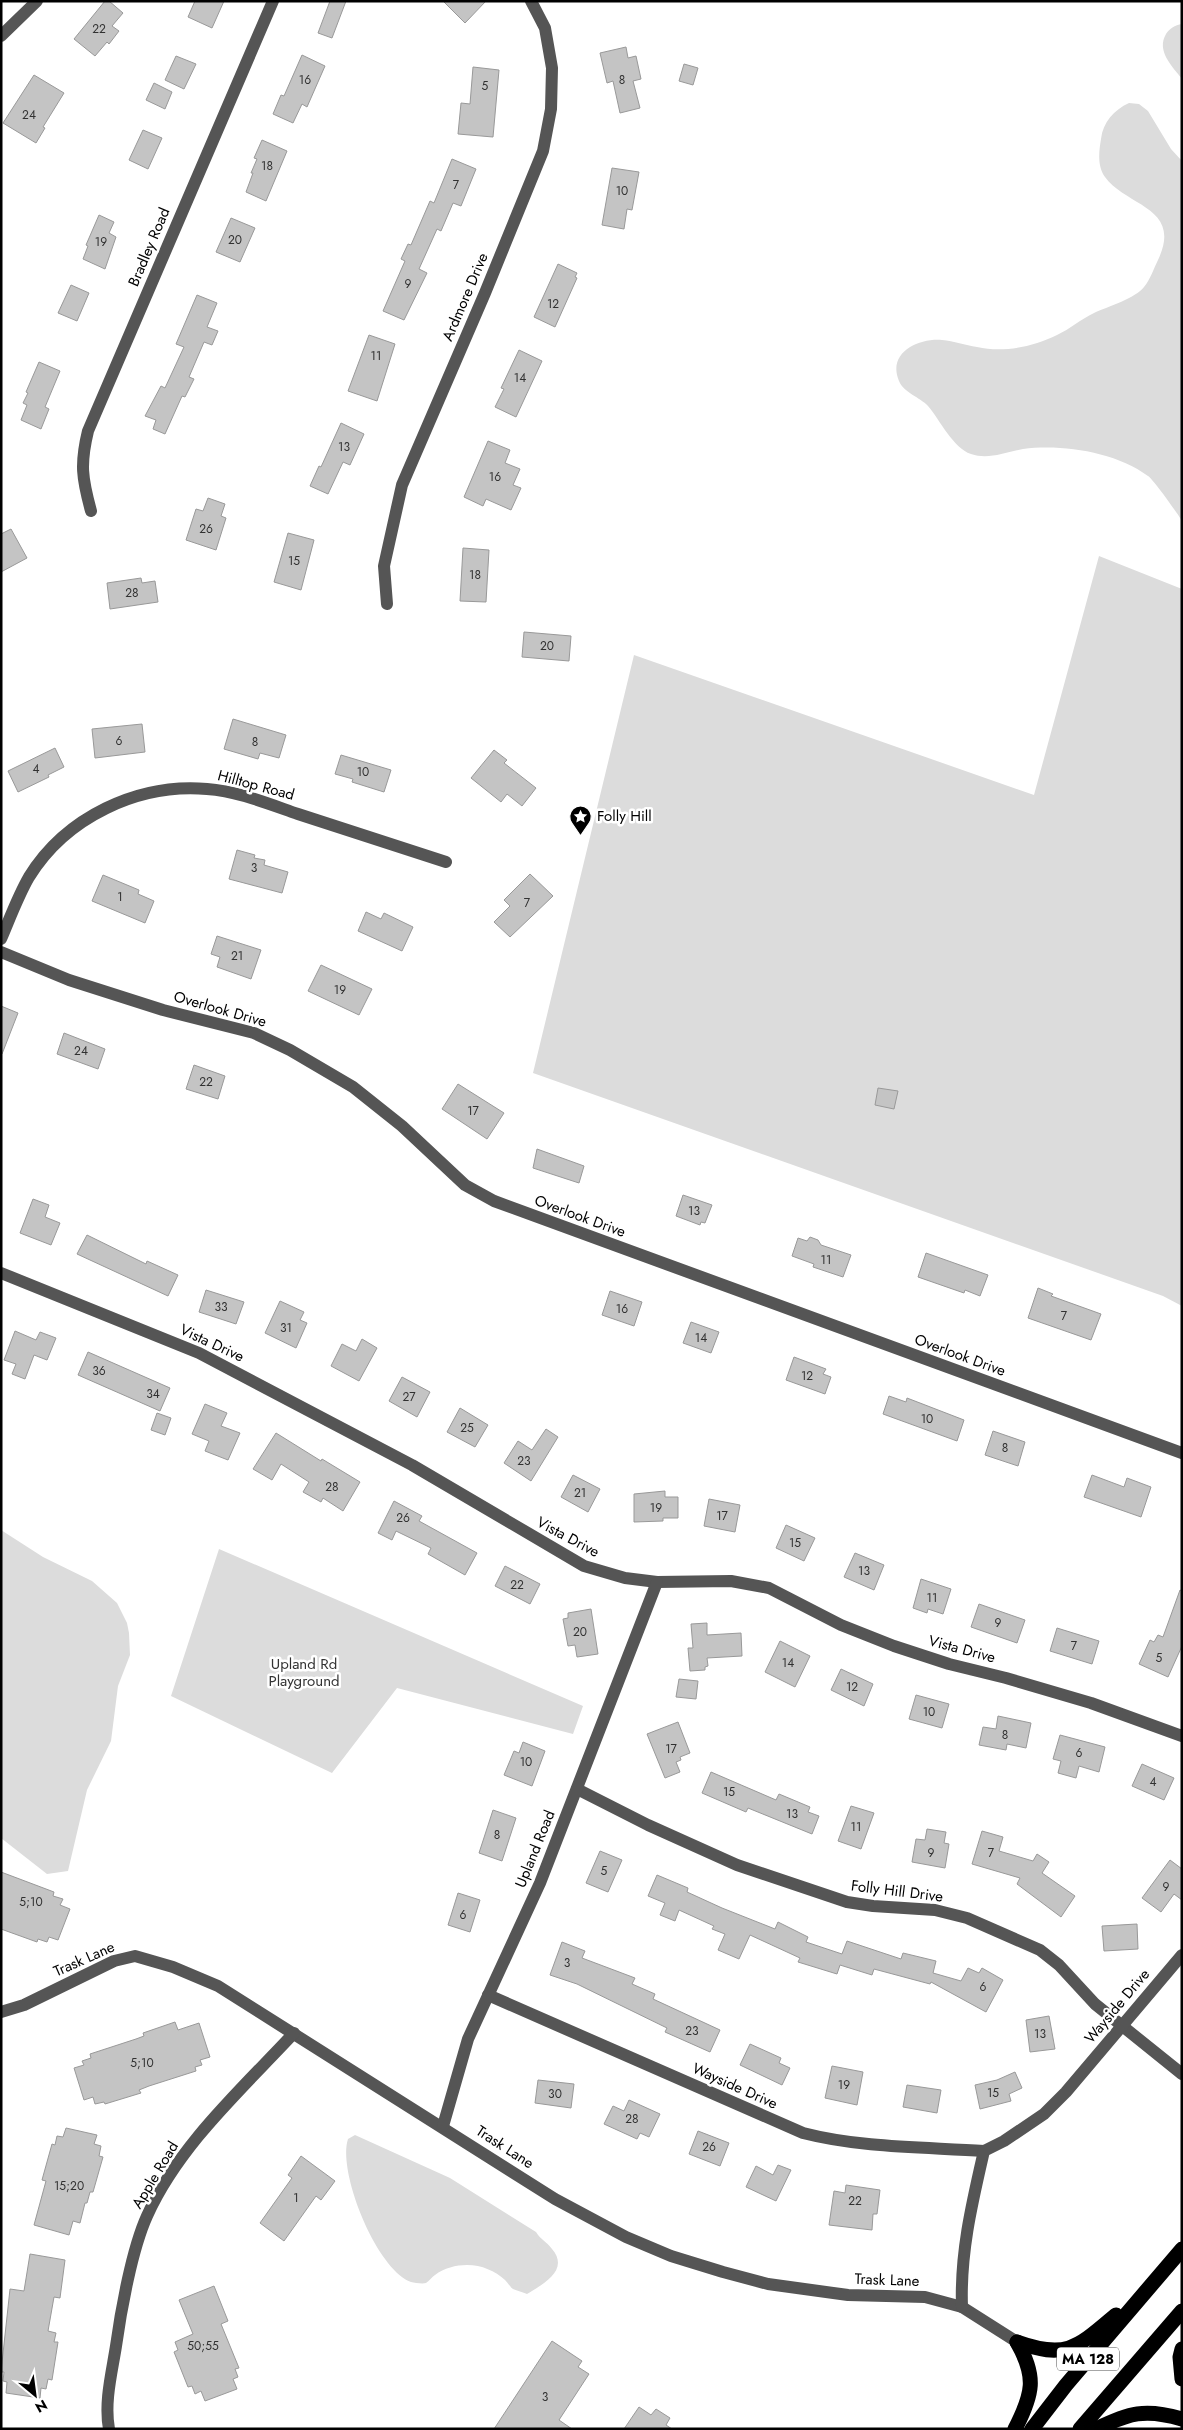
<svg xmlns="http://www.w3.org/2000/svg" width="1183" height="2430" viewBox="0 0 1183 2430" font-family="Jost,sans-serif">
<style>
.green{fill:#dcdcdc}
.building{fill:#c4c4c4;stroke:#999}
.lines{fill:none;stroke-linecap:round;stroke-linejoin:round}
.minor{stroke:#555;stroke-width:12}
.highway{stroke:#000;stroke-width:15}
.labels{text-anchor:middle;stroke-width:5;stroke-linejoin:round;paint-order:stroke}
.number-label{font-size:12px;fill:#313131}
.shield{fill:#fff;stroke:#4c4c4c;stroke-width:1}
.shield-label{font-size:14px;font-weight:bold;fill:#000}
.street-label{font-size:15px;fill:#000;stroke:#fff}
.poi-label{font-size:15px;fill:#000;stroke:#fff;text-anchor:start}
.park-label{font-size:15px;fill:#333;stroke:#fff}
</style>
<rect width="100%" height="100%" fill="#fff"/>
<g class="green">
<path d="M1182,24V79C1172,66 1156,51 1166,34C1169,29 1175,25 1182,24Z"/>
<path d="M1129,103L1139,104L1148,111L1171,149L1182,161V521C1178,514 1153,479 1148,476C1115,452 1063,444 1023,449C1005,452 989,460 971,454C953,448 940,420 928,406C920,397 904,393 899,381C887,353 918,338 942,340C954,341 965,345 977,347C1003,353 1033,347 1057,335C1070,329 1081,319 1094,313C1107,307 1136,298 1144,287C1150,280 1154,268 1158,260C1183,207 1127,207 1105,177C1097,166 1099,151 1101,139C1103,122 1114,110 1129,103Z"/>
<path d="M1099,556L1182,589V1306L1163,1296L533,1073L634,655L1034,795Z"/>
<path d="M1,1530L43,1557L92,1581L117,1603L127,1623L129,1633L130,1655L118,1686L111,1741L87,1790L68,1871L47,1874L1,1838Z"/>
<path d="M219,1549L583,1706L573,1734L397,1688L332,1773L171,1696Z"/>
<path d="M355,2135L450,2178L536,2232C541,2240 546,2241 552,2249C570,2270 543,2284 527,2294C523,2292 517,2291 513,2289C510,2287 508,2283 505,2280C495,2271 482,2265 467,2265C456,2265 444,2268 435,2275C432,2277 429,2281 426,2283C423,2284 415,2283 411,2282C377,2270 337,2172 348,2139Z"/>
</g>
<g class="building">
<path d="M105,1H109L123,13L112,26L119,31L109,44L107,42L95,56L74,39Z"/>
<path d="M195,1H224L212,28L188,17Z"/>
<path d="M330,1H346L332,38L318,33Z"/>
<path d="M443,1H486L465,23Z"/>
<path d="M626,47L628,58L636,56L641,79L633,81L640,108L620,113L613,81L607,83L600,53Z"/>
<path d="M302,55L325,66L307,107L302,104L293,123L273,114L281,95L284,96Z"/>
<path d="M176,56L196,64L184,89L165,80Z"/>
<path d="M684,64L698,68L693,85L679,81Z"/>
<path d="M473,67L499,70L493,137L458,134L461,103L470,104Z"/>
<path d="M34,75L64,93L43,127L45,128L36,143L3,123Z"/>
<path d="M154,83L172,92L165,109L146,100Z"/>
<path d="M143,130L162,138L148,169L129,160Z"/>
<path d="M262,140L287,151L266,201L246,192L253,173H251L257,159L254,158Z"/>
<path d="M452,159L476,169L461,206L453,203L441,231L437,229L419,269L427,273L404,320L383,311L405,261L401,259L408,244L411,245L430,201L434,203Z"/>
<path d="M612,168L639,172L632,210L627,209L624,229L602,225Z"/>
<path d="M99,215L114,222L109,233L116,237L105,269L83,259L88,246L86,245Z"/>
<path d="M231,218L255,228L240,262L216,252Z"/>
<path d="M558,264L577,273L575,277L577,278L555,327L534,317Z"/>
<path d="M71,285L89,293L77,321L58,313Z"/>
<path d="M197,295L217,303L207,327L218,331L212,345L204,342L189,377L194,379L185,397L182,396L165,434L153,429L156,420L145,416L161,386L165,388L184,347L176,344Z"/>
<path d="M369,335L395,344L377,401L348,391Z"/>
<path d="M519,350L542,361L516,417L495,407L504,389L501,388Z"/>
<path d="M39,362L60,371L45,407L49,409L41,429L21,420L27,405L23,403L28,393L26,392Z"/>
<path d="M341,423L364,434L350,465L343,462L328,494L310,486L319,466L321,467Z"/>
<path d="M488,441L510,450L505,463L520,469L513,485L521,488L511,510L486,499L483,506L464,497Z"/>
<path d="M208,498L225,504L221,516L226,518L216,550L186,540L196,509L203,511Z"/>
<path d="M11,529L27,558L1,572V534Z"/>
<path d="M288,533L314,540L301,590L274,582Z"/>
<path d="M463,548L489,550L486,602L460,601Z"/>
<path d="M141,578L142,583L155,581L158,602L110,609L107,583Z"/>
<path d="M524,632L571,636L569,661L522,657Z"/>
<path d="M233,719L286,735L279,758L260,753L258,759L224,749Z"/>
<path d="M142,724L145,752L95,758L92,729Z"/>
<path d="M55,748L64,767L48,775L49,777L18,792L8,771Z"/>
<path d="M494,750L507,760L504,763L536,788L522,806L507,794L501,802L471,778Z"/>
<path d="M341,755L391,770L384,792L352,782L353,779L335,774Z"/>
<path d="M237,850L255,855L254,858L265,860L264,865L288,872L282,893L229,879Z"/>
<path d="M530,874L553,896L510,937L494,922L510,906L504,900Z"/>
<path d="M103,875L139,890L138,894L154,901L145,923L92,901Z"/>
<path d="M366,912L381,919L384,913L413,927L402,951L358,931Z"/>
<path d="M217,936L261,950L251,979L217,967L220,957L211,954Z"/>
<path d="M321,965L372,989L359,1015L308,991Z"/>
<path d="M1,1006L18,1013L2,1054H1Z"/>
<path d="M64,1033L105,1049L98,1069L57,1054Z"/>
<path d="M194,1065L225,1076L218,1099L186,1089Z"/>
<path d="M458,1084L504,1113L487,1139L442,1109Z"/>
<path d="M878,1088L898,1091L894,1109L875,1105Z"/>
<path d="M537,1149L584,1166L579,1183L533,1168Z"/>
<path d="M683,1195L712,1205L705,1223L701,1222L700,1225L676,1216Z"/>
<path d="M33,1199L49,1205L45,1217L60,1223L51,1245L20,1233Z"/>
<path d="M87,1235L146,1264L147,1261L178,1275L168,1296L77,1254Z"/>
<path d="M810,1237L818,1240L821,1245L851,1255L843,1277L813,1267L814,1264L792,1256L798,1238L807,1241Z"/>
<path d="M926,1253L988,1275L980,1296L965,1290L964,1293L918,1277Z"/>
<path d="M1038,1288L1053,1294L1051,1296L1101,1314L1091,1340L1028,1318Z"/>
<path d="M206,1290L244,1302L236,1324L199,1312Z"/>
<path d="M610,1291L642,1302L634,1326L602,1315Z"/>
<path d="M280,1301L304,1312L300,1320L307,1323L296,1348L265,1333Z"/>
<path d="M691,1322L719,1332L711,1353L683,1343Z"/>
<path d="M15,1331L36,1340L40,1332L56,1338L47,1360L34,1355L25,1379L12,1374L16,1364L4,1360Z"/>
<path d="M362,1339L377,1348L359,1381L331,1366L342,1344L356,1351Z"/>
<path d="M88,1352L170,1388L160,1411L78,1375Z"/>
<path d="M794,1357L826,1369L823,1374L831,1377L825,1394L786,1380Z"/>
<path d="M402,1377L430,1392L417,1417L389,1401Z"/>
<path d="M889,1396L906,1402L907,1398L964,1420L957,1441L883,1414Z"/>
<path d="M205,1404L227,1413L221,1426L240,1433L228,1460L205,1451L209,1441L192,1434Z"/>
<path d="M460,1408L488,1425L475,1447L447,1432Z"/>
<path d="M157,1413L171,1418L165,1435L151,1430Z"/>
<path d="M546,1429L558,1437L531,1481L504,1463L518,1441L532,1450Z"/>
<path d="M993,1431L1025,1442L1018,1466L985,1455Z"/>
<path d="M276,1433L321,1461L322,1459L360,1482L343,1511L323,1498L321,1502L303,1492L309,1482L281,1464L272,1480L253,1469Z"/>
<path d="M573,1475L600,1489L588,1512L561,1497Z"/>
<path d="M1092,1475L1124,1487L1127,1478L1151,1487L1141,1517L1084,1497Z"/>
<path d="M665,1491V1497H678V1518H663V1521L634,1522V1494Z"/>
<path d="M709,1499L740,1505L735,1532L704,1526Z"/>
<path d="M394,1501L422,1516L419,1521L477,1553L465,1575L428,1554L431,1548L396,1531L392,1540L378,1533Z"/>
<path d="M786,1525L815,1538L804,1561L776,1548Z"/>
<path d="M855,1553L884,1565L874,1590L844,1577Z"/>
<path d="M505,1566L540,1584L530,1604L495,1586Z"/>
<path d="M921,1579L951,1589L943,1614L928,1609L927,1613L913,1608Z"/>
<path d="M1180,1590L1182,1591V1646L1168,1677L1139,1664L1150,1640L1154,1642L1158,1635L1163,1637Z"/>
<path d="M979,1604L1025,1620L1017,1643L971,1627Z"/>
<path d="M591,1609L598,1654L577,1657L575,1645L568,1646L563,1619L568,1618V1613Z"/>
<path d="M707,1623V1635L741,1633L742,1656L707,1658L708,1666L705,1667V1670L690,1671L688,1648H693L691,1624Z"/>
<path d="M1057,1628L1099,1641L1092,1664L1050,1651Z"/>
<path d="M780,1641L810,1656L795,1687L765,1672Z"/>
<path d="M841,1669L873,1684L864,1706L831,1690Z"/>
<path d="M679,1679L698,1681L696,1699L676,1697Z"/>
<path d="M916,1695L949,1704L942,1728L909,1719Z"/>
<path d="M998,1716L1031,1723L1026,1748L1007,1744L1006,1750L979,1745L983,1727L996,1729Z"/>
<path d="M678,1722L690,1753L680,1757L681,1760L676,1762L680,1772L665,1778L647,1734Z"/>
<path d="M1060,1735L1105,1747L1099,1772L1079,1766L1076,1778L1058,1773L1061,1761L1053,1759Z"/>
<path d="M523,1742L545,1751L532,1786L504,1775L514,1751L519,1753Z"/>
<path d="M1142,1764L1174,1778L1164,1800L1132,1786Z"/>
<path d="M711,1772L776,1800L779,1794L810,1807L808,1812L819,1816L812,1834L748,1808L746,1812L702,1793Z"/>
<path d="M851,1806L874,1813L861,1849L838,1841Z"/>
<path d="M493,1810L516,1818L502,1861L479,1853Z"/>
<path d="M927,1829L946,1832L944,1843L949,1844L945,1868L912,1862L916,1839L925,1840Z"/>
<path d="M982,1831L1003,1837L999,1851L1033,1861L1037,1854L1049,1862L1042,1873L1075,1896L1061,1917L1017,1884L1020,1878L972,1864Z"/>
<path d="M600,1851L622,1860L608,1892L586,1883Z"/>
<path d="M1170,1860L1182,1869V1900L1174,1894L1161,1912L1142,1898Z"/>
<path d="M1,1872L54,1892L53,1896L63,1899L60,1905L70,1909L58,1940L49,1937L47,1942L38,1939L37,1942L1,1929Z"/>
<path d="M657,1875L688,1888L687,1892L722,1908L775,1929L778,1922L808,1937L806,1942L842,1954L847,1941L901,1959L903,1953L936,1961L933,1973L961,1981L968,1968L979,1973L982,1968L1003,1980L986,2012L931,1982L930,1984L874,1969L872,1975L840,1965L837,1974L798,1962L800,1958L750,1935L739,1959L718,1950L725,1934L712,1929L714,1926L679,1910L675,1921L660,1915L665,1903L648,1896Z"/>
<path d="M458,1893L480,1900L470,1932L448,1925Z"/>
<path d="M1137,1924L1138,1949L1104,1951L1102,1926Z"/>
<path d="M562,1942L585,1951L582,1958L635,1978L632,1984L655,1994L653,1999L720,2030L710,2052L665,2032L667,2028L577,1984L550,1975Z"/>
<path d="M1049,2016L1055,2049L1030,2052L1026,2020Z"/>
<path d="M175,2022L178,2030L199,2023L210,2057L200,2060L202,2065L195,2067L196,2071L149,2086L139,2090L141,2093L105,2104L104,2102L95,2104L93,2097L84,2100L74,2068L84,2065L82,2061L91,2058L90,2054L136,2039L144,2036L143,2033Z"/>
<path d="M750,2044L781,2058L779,2063L790,2068L782,2085L740,2065Z"/>
<path d="M832,2066L863,2072L857,2105L825,2098Z"/>
<path d="M1015,2072L1022,2088L1009,2094L1011,2101L980,2109L975,2085L997,2080Z"/>
<path d="M538,2080L574,2084L571,2108L535,2103Z"/>
<path d="M907,2085L941,2090L937,2113L903,2107Z"/>
<path d="M629,2100L660,2114L649,2137L640,2133L637,2139L604,2124L613,2106L624,2111Z"/>
<path d="M66,2128L97,2135L94,2144L101,2146L99,2156L103,2157L93,2192H90L87,2203H85L80,2223L73,2221L69,2235L34,2225L46,2181L42,2180L52,2144L55,2145L57,2136L63,2137Z"/>
<path d="M698,2131L729,2143L720,2166L689,2154Z"/>
<path d="M301,2156L335,2181L321,2200L316,2196L284,2241L260,2223L292,2178L288,2175Z"/>
<path d="M778,2165L791,2170L776,2201L746,2187L756,2166L773,2175Z"/>
<path d="M846,2185L880,2190L877,2214H873L872,2230L829,2225L834,2191L845,2193Z"/>
<path d="M30,2254L65,2260L60,2298L54,2297L48,2331L56,2333L54,2342H58L52,2380L48,2379L46,2389L41,2388L40,2398L6,2393L7,2382L3,2381L4,2372H1L10,2289L24,2291Z"/>
<path d="M214,2286L228,2321L221,2324L239,2368L235,2369L238,2377L233,2379L237,2389L205,2401L201,2391L195,2394L192,2386L188,2387L174,2352L178,2350L175,2342L193,2334L179,2300Z"/>
<path d="M552,2341L582,2361L578,2367L589,2374L559,2420L572,2429H494Z"/>
<path d="M639,2407L651,2415L656,2409L670,2418L666,2425L672,2429H624Z"/>
</g>
<g class="lines">
<g class="minor">
<path d="M1,36L37,1"/>
<path d="M91,511C82,478 80,464 88,431L273,1"/>
<path d="M387,604L384,566L402,485L485,293L543,151L551,109L552,68L545,28L531,1"/>
<path d="M1,939C10,918 18,896 29,877C66,817 138,783 207,789C237,791 269,804 298,814C347,830 396,846 446,862"/>
<path d="M1,952L69,980L163,1010L254,1033L290,1050L353,1087L402,1126L465,1185L494,1201L1182,1453"/>
<path d="M1,1273L199,1353L412,1465L584,1566L625,1578L657,1582L731,1581L769,1588L841,1625L894,1646L949,1664L1006,1678L1091,1703L1182,1736"/>
<path d="M577,1789L648,1825L737,1865L847,1902L873,1906L935,1910L967,1918L1040,1950L1059,1965L1095,2004L1182,2074"/>
<path d="M488,1995L803,2133C861,2148 924,2147 984,2151"/>
<path d="M1,2012L24,2005L114,1961L135,1956L173,1967L218,1986L555,2199L626,2237L671,2256L723,2272L768,2284L848,2295L925,2297L962,2307L1017,2342"/>
<path d="M443,2126L468,2039L540,1883L657,1582"/>
<path d="M962,2307C960,2253 972,2203 984,2151L1004,2141L1044,2114L1066,2092L1182,1955"/>
<path d="M109,2429C104,2402 112,2372 116,2346C121,2310 132,2249 147,2216C179,2145 242,2089 294,2033"/>
</g>
<g class="highway">
<path d="M1017,2342C1067,2360 1078,2347 1116,2315"/>
<path d="M1182,2349L1180,2357L1182,2379"/>
<path d="M1015,2429C1033,2394 1037,2377 1017,2342"/>
<path d="M1032,2429L1066,2385L1182,2249"/>
<path d="M1080,2429L1182,2311"/>
<path d="M1096,2429C1129,2413 1145,2408 1182,2419"/>
</g>
</g>
<defs>
<symbol id="sight-pin" viewBox="-11 -11 22 30"><path d="M0 17L-7.5 6A9.5 9.5 0 1 1 7.5 6Z" fill="#000" stroke="#fff"/><path d="M0-6L1.8-2.2L6-1.7L2.9 1.2L3.7 5.4L0 3.3L-3.7 5.4L-2.9 1.2L-6-1.7L-1.8-2.2Z" fill="#fff"/></symbol>
</defs>
<g fill-rule="evenodd">
<use href="#sight-pin" x="568" y="804" width="25" height="34"/>
</g>
<g class="labels">
<g class="number-label">
<text x="99" y="33">22</text>
<text x="305" y="84">16</text>
<text x="622" y="84">8</text>
<text x="485" y="90">5</text>
<text x="29" y="119">24</text>
<text x="267" y="170">18</text>
<text x="456" y="189">7</text>
<text x="622" y="195">10</text>
<text x="235" y="244">20</text>
<text x="101" y="246">19</text>
<text x="408" y="288">9</text>
<text x="553" y="308">12</text>
<text x="376" y="360">11</text>
<text x="520" y="382">14</text>
<text x="344" y="451">13</text>
<text x="495" y="481">16</text>
<text x="206" y="533">26</text>
<text x="294" y="565">15</text>
<text x="475" y="579">18</text>
<text x="132" y="597">28</text>
<text x="547" y="650">20</text>
<text x="119" y="745">6</text>
<text x="255" y="746">8</text>
<text x="36" y="773">4</text>
<text x="363" y="776">10</text>
<text x="254" y="872">3</text>
<text x="120" y="901">1</text>
<text x="527" y="907">7</text>
<text x="237" y="960">21</text>
<text x="340" y="994">19</text>
<text x="81" y="1055">24</text>
<text x="206" y="1086">22</text>
<text x="473" y="1115">17</text>
<text x="694" y="1215">13</text>
<text x="826" y="1264">11</text>
<text x="221" y="1311">33</text>
<text x="622" y="1313">16</text>
<text x="1064" y="1320">7</text>
<text x="286" y="1332">31</text>
<text x="701" y="1342">14</text>
<text x="99" y="1375">36</text>
<text x="807" y="1380">12</text>
<text x="153" y="1398">34</text>
<text x="409" y="1401">27</text>
<text x="927" y="1423">10</text>
<text x="467" y="1432">25</text>
<text x="1005" y="1452">8</text>
<text x="524" y="1465">23</text>
<text x="332" y="1491">28</text>
<text x="580" y="1497">21</text>
<text x="656" y="1512">19</text>
<text x="722" y="1520">17</text>
<text x="403" y="1522">26</text>
<text x="795" y="1547">15</text>
<text x="864" y="1575">13</text>
<text x="517" y="1589">22</text>
<text x="932" y="1602">11</text>
<text x="998" y="1627">9</text>
<text x="580" y="1636">20</text>
<text x="1074" y="1650">7</text>
<text x="1159" y="1662">5</text>
<text x="788" y="1667">14</text>
<text x="852" y="1691">12</text>
<text x="929" y="1716">10</text>
<text x="1005" y="1739">8</text>
<text x="671" y="1753">17</text>
<text x="1079" y="1757">6</text>
<text x="526" y="1766">10</text>
<text x="1153" y="1786">4</text>
<text x="729" y="1796">15</text>
<text x="792" y="1818">13</text>
<text x="856" y="1831">11</text>
<text x="497" y="1839">8</text>
<text x="931" y="1857">9</text>
<text x="991" y="1857">7</text>
<text x="604" y="1875">5</text>
<text x="1166" y="1891">9</text>
<text x="31" y="1906">5;10</text>
<text x="463" y="1919">6</text>
<text x="567" y="1967">3</text>
<text x="983" y="1991">6</text>
<text x="692" y="2035">23</text>
<text x="1040" y="2038">13</text>
<text x="142" y="2067">5;10</text>
<text x="844" y="2089">19</text>
<text x="993" y="2097">15</text>
<text x="555" y="2098">30</text>
<text x="632" y="2123">28</text>
<text x="709" y="2151">26</text>
<text x="69" y="2190">15;20</text>
<text x="296" y="2202">1</text>
<text x="855" y="2205">22</text>
<text x="203" y="2350">50;55</text>
<text x="545" y="2401">3</text>
</g>
<rect class="shield" x="1057" y="2347.5" width="62" height="23" rx="4"/>
<g class="shield-label">
<text x="1088" y="2364">MA 128</text>
</g>
<g class="street-label">
<text transform="translate(149 247) rotate(-67)" y="5">Bradley Road</text>
<text transform="translate(465 297) rotate(-67)" y="5">Ardmore Drive</text>
<text transform="translate(256 785) rotate(15)" y="5">Hilltop Road</text>
<text transform="translate(220 1009) rotate(16)" y="5">Overlook Drive</text>
<text transform="translate(580 1216) rotate(20)" y="5">Overlook Drive</text>
<text transform="translate(212 1343) rotate(25)" y="5">Vista Drive</text>
<text transform="translate(960 1355) rotate(20)" y="5">Overlook Drive</text>
<text transform="translate(568 1537) rotate(28)" y="5">Vista Drive</text>
<text transform="translate(962 1649) rotate(15)" y="5">Vista Drive</text>
<text transform="translate(535 1849) rotate(-68)" y="5">Upland Road</text>
<text transform="translate(897 1891) rotate(7)" y="5">Folly Hill Drive</text>
<text transform="translate(84 1959) rotate(-24)" y="5">Trask Lane</text>
<text transform="translate(1117 2006) rotate(-50)" y="5">Wayside Drive</text>
<text transform="translate(735 2086) rotate(24)" y="5">Wayside Drive</text>
<text transform="translate(505 2147) rotate(33)" y="5">Trask Lane</text>
<text transform="translate(155 2175) rotate(-59)" y="5">Apple Road</text>
<text transform="translate(887 2280) rotate(2)" y="5">Trask Lane</text>
</g>
<g class="poi-label">
<text x="597" y="821">Folly Hill</text>
</g>
<g class="park-label">
<text x="304" y="1669">Upland Rd<tspan x="304" dy="17">Playground</tspan></text>
</g>
</g>
<rect width="1183" height="2430" fill="none" stroke="#000000" stroke-width="5"/>
<g transform="translate(35 2395) rotate(151)" stroke="#ffffff" stroke-width="4" paint-order="stroke">
<path d="M0-4L9 19L0 12L-9 19Z" fill="#000000"/>
<text y="-8" font-size="14" font-weight="bold" text-anchor="middle" fill="#000000">N</text>
</g>
</svg>
